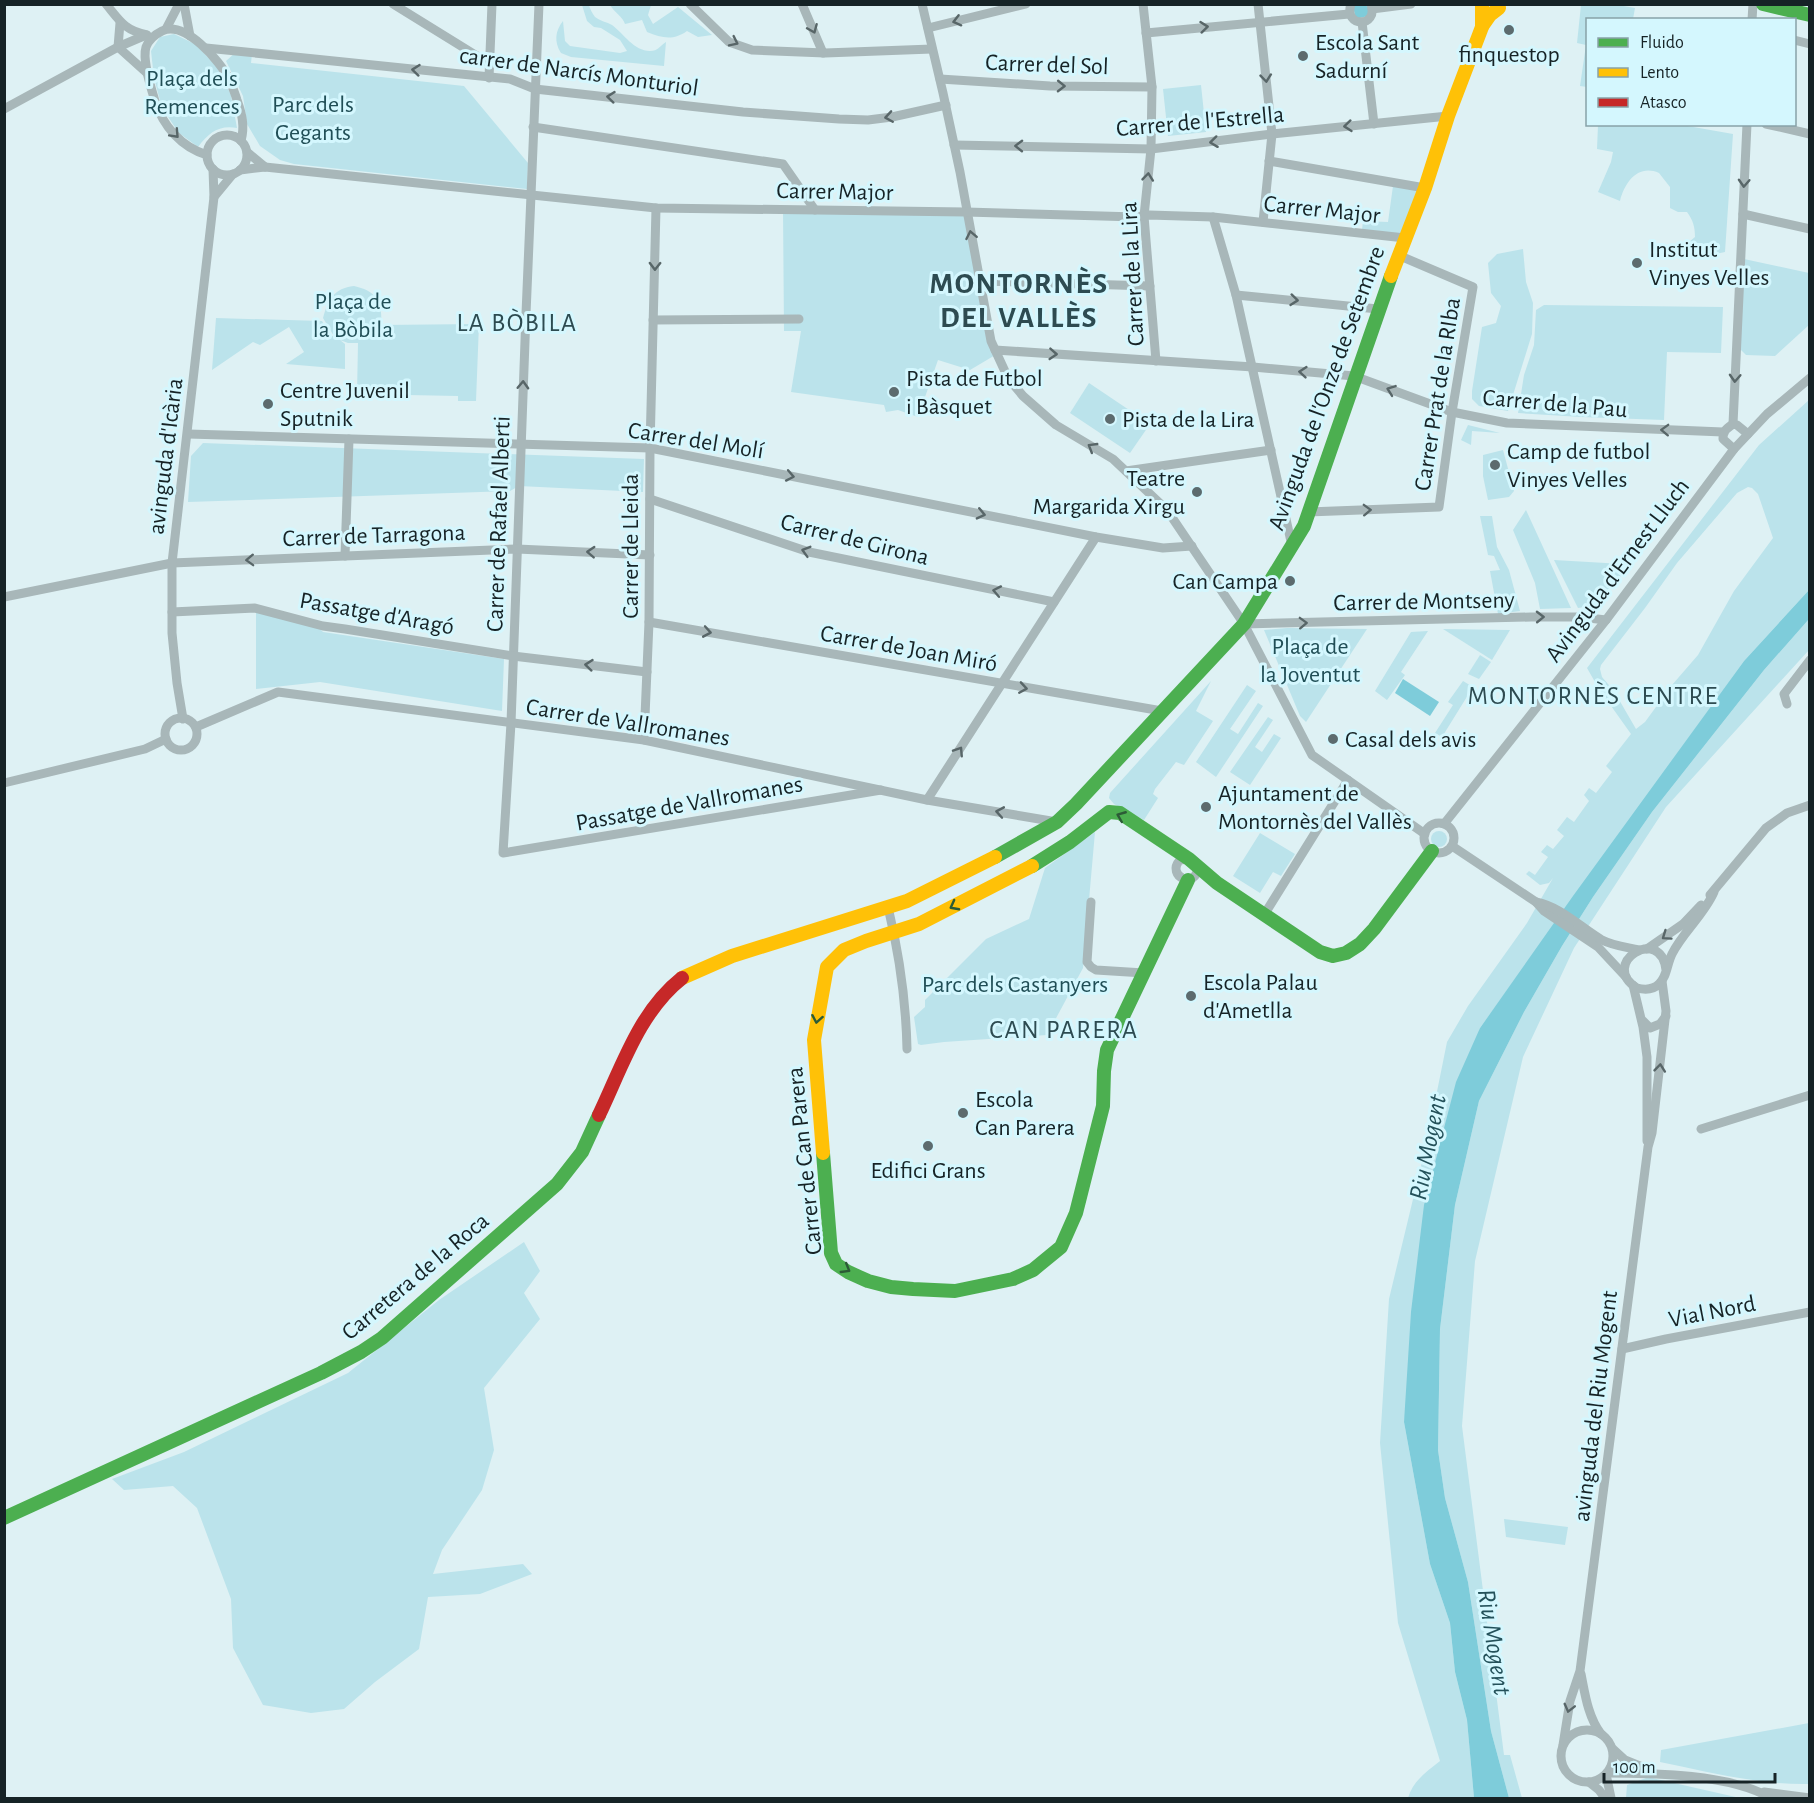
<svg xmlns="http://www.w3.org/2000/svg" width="1814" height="1803" viewBox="0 0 1814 1803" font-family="'Alegreya Sans',sans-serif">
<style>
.green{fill:#bbe3eb;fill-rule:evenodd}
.water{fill:#7eccda}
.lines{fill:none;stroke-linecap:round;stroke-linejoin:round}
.street{stroke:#a8b7b9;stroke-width:9}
.fast{stroke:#4caf50;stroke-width:14}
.slow{stroke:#ffc107;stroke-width:14}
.jam{stroke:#c62828;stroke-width:14}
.oneway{stroke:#586668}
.oneway2{stroke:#2c5b37}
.poi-dot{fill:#5c6b6e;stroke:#d4f7fe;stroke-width:2}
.labels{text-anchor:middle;stroke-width:6;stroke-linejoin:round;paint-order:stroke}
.poi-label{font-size:24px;fill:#162326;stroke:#d4f7fe;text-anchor:start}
.street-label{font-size:24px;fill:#162326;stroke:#d4f7fe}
.park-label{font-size:24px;fill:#204e56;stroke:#d4f7fe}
.neighbourhood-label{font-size:26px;letter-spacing:1.5px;fill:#2d4b51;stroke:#d4f7fe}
.water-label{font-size:26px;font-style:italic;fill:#24515a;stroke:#d4f7fe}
.district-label{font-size:30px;font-weight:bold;letter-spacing:1.5px;fill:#2d4b51;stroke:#d4f7fe}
</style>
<rect width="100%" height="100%" fill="#def1f4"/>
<g class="green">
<path d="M1612,4L1635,8L1633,19L1588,20L1587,87L1580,86L1586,45L1577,43L1581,5Z"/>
<path d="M582,5H589C590,9 592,13 595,17C600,21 607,22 612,25C624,34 634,51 650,51C658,51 660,46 666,42L664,66L571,57L561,53C554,42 555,31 563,21L565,41L570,46L620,53L627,51L620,40L601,28L594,27L587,21Z"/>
<path d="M610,5H651L648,15L653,24L678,7L712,35L698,37L687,31C673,41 662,38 647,32L642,20L625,24C623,17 614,12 610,5Z"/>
<path d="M174,34L195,44L217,67L231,95L237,128C218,125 209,133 198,147L179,133L162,108L154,78L151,51L160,37Z"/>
<path d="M236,52L252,54L251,63L464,86L528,163L527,189L294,164L280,160L260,146L247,124L243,96L226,61Z"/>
<path d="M1201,85L1206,132L1168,136L1163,89Z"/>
<path d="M1598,125H1682L1733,134L1725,252L1692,259L1686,251L1689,242L1695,237C1695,227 1693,220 1687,212H1678L1670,208V187L1659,173C1638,164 1625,182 1620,201L1598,192L1611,162L1613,152L1597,149Z"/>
<path d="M1393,186L1421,191L1403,234L1362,230L1363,221L1388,222Z"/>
<path d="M783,210L966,212L997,354L970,370L938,360L918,417L898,410L886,412L884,405L791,392L801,331H784Z"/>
<path d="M1523,249L1526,282L1533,303L1532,334L1508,411L1479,406L1472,399V391L1482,327L1496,323L1501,306L1491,293L1488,263L1497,254Z"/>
<path d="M1744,259L1809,273V325L1775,356L1746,355L1739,348Z"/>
<path d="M354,286C377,291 383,303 381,325L479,324L476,401H458V396L357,394L358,343H348L340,340L345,344V369L286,364L304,352L289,327L260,345L253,342L212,370L216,318L322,321L329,334L337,339L332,333L323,318C328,300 334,288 354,286Z"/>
<path d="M1544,305L1723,307L1721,353L1667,352L1664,420L1581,417L1518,413L1524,375L1534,345L1536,310Z"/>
<path d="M1089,383L1150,424L1130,453L1070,413Z"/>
<path d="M1809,400V590L1744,661L1480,1028L1404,1422L1430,1564L1450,1623L1455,1672L1467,1720L1474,1798H1408C1413,1781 1426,1772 1440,1761L1398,1623L1380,1443L1389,1299L1427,1141L1447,1042L1468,1006L1527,923L1553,878L1549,883L1540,885L1526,874L1529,871L1535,875L1548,857L1541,852L1547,845L1553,849L1564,836L1557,830L1567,817L1574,822L1589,801L1584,795L1589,788L1596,793L1612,772L1606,766L1631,734L1599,689L1587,668L1759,445ZM1748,487L1752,488L1758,494L1773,538L1734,591L1698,655L1672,685L1645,722L1636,729L1614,691L1602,677L1600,669L1601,665L1645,608L1677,563L1737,493Z"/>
<path d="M1468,425L1500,433L1472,431L1471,445L1461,440Z"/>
<path d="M203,443L644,459L643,492L519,486L510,491L188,502L191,456Z"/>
<path d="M1503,450L1514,491L1509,497L1488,500L1483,476V455Z"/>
<path d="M1526,510L1571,608L1540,609L1535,583L1513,530Z"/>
<path d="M1480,516H1492L1497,547L1509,570L1520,611L1498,614L1490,571L1500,570L1494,556L1488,555Z"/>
<path d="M1554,560L1623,564L1621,576L1592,606L1578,608Z"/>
<path d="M256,612L316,625L323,632L504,659L502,711L320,682L256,689Z"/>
<path d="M1809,619V650L1666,807L1574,948L1523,1057L1475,1261L1462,1426L1504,1755H1510L1522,1798H1509L1491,1731L1468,1582L1445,1498L1438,1450L1440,1329L1455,1205L1479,1101L1524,1012L1562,946L1593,897L1652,812L1764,670Z"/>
<path d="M1287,628L1367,629L1306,722L1300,716L1264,630Z"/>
<path d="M1443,629L1510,630L1492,660Z"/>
<path d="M1428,631L1401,672L1405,675L1387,700L1375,691L1411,632Z"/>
<path d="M1480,655L1491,662L1479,679L1468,674Z"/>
<path d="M1211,681L1196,711L1213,721L1184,765L1176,762L1155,789L1153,794L1158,798L1144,820L1114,804L1109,798L1110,793Z"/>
<path d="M1463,681L1473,687L1442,737L1435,733L1453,705L1448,702Z"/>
<path d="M1247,685L1256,691L1230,729L1238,734L1258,703L1263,706L1216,777L1196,762Z"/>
<path d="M1268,717L1273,720L1255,747L1262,752L1274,734L1281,738L1250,785L1230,772Z"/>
<circle cx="1439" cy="839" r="8"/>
<path d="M1095,832L1083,968L1047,1035L944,1042L921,1045L918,1044L914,1017L925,1007V1000L986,939L1029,919L1045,868Z"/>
<path d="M1260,833L1295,854L1281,876L1273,872L1260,893L1233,876Z"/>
<path d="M524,1242L540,1271L524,1293L540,1319L484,1388L494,1450L482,1490L442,1550L433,1574L523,1564L532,1574L480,1594L428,1597L419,1649L375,1682L344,1709L311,1713L263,1705L233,1648L231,1599L197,1508L173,1486L124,1490L112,1479L184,1452L348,1373L439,1300Z"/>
<path d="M1504,1519L1568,1527L1565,1545L1506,1537Z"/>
<path d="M1809,1723V1784C1759,1785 1709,1772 1660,1762L1661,1750Z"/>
<path d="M1646,1778H1652L1740,1798H1626L1627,1785Z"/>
</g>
<g class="water">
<path d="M1356,4L1365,5L1368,7V16L1356,19L1353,7Z"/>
<path d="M1809,590V619L1764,670L1652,812L1593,897L1562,946L1524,1012L1479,1101L1455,1205L1440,1329L1438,1450L1445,1498L1468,1582L1491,1731L1509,1798H1474L1467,1720L1455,1672L1450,1623L1430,1564L1404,1422L1411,1312L1424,1205L1456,1082L1480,1028L1573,896L1744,661Z"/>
<path d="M1403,679L1439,702L1430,716L1395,693Z"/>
</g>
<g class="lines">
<g class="street">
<path d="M106,4C120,21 124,30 147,35"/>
<path d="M184,4L190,36"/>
<path d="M393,4L490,64"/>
<path d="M539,4L526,314L511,723L503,853L881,790"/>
<path d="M690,4L729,42L752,50L825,53L932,49"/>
<path d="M802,4L823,53"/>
<path d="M922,4L943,93L960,172L991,341L1008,378L1023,396L1056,425L1113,459L1167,510L1244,624L1312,755L1425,834"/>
<path d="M1143,4L1152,87L1151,149L1144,216L1156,361"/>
<path d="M1258,4L1272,134L1263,222"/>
<path d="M1351,4C1343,28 1379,28 1371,4"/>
<path d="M1372,9L1411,4"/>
<path d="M1752,20L1753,4"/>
<path d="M1362,22L1374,124"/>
<path d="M928,28L1026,4"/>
<path d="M166,29L179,4"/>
<path d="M1146,33L1349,14"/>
<path d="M1794,40L1810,44"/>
<path d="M118,47L148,74"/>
<path d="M118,47L120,23"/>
<path d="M206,48L510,79L535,89L743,112L839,119L868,120L892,117L946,105"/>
<path d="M489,78L492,4"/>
<path d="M940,79L1050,86L1152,87"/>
<path d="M4,109L118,47L146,35"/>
<path d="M1766,124L1810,134"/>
<path d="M533,127L783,164L815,210"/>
<circle cx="227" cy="155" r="20"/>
<path d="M954,145L1151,149L1272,134L1448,116"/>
<path d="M247,152L265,167"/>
<path d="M207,155C181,147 163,126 155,101C151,88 142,60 146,47C149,39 156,34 162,31C185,20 220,61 229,79C232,86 235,93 237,100C242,114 245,126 241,141"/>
<path d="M1269,161L1425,188"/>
<path d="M240,170L265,167L656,208L966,212L1136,217L1149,215L1213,217L1405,238"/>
<path d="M214,197L233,174"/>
<path d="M1743,214L1810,229"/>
<path d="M1213,217L1236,295L1292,546"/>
<path d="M980,281L1150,286"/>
<path d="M1236,295L1378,309"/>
<path d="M653,320L799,319"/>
<path d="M995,350L1253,367L1354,376L1452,412L1507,423L1723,432"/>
<path d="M1733,424L1747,124"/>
<path d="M188,434L650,448L1096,537L1163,548L1192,546"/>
<path d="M1734,449L1723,439C1723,431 1726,429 1733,424L1737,425L1748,434"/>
<path d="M1126,471L1271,450"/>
<path d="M650,499L809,552L1054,602"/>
<path d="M1308,512L1439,507L1452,412L1473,287L1398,255"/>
<path d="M345,556L349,439"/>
<path d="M4,597L172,563L517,549L650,555"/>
<path d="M172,612L255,608L323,626L345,629L513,656L647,672"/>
<path d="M649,622L1162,711"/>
<path d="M1244,624L1531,617H1580L1606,620"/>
<path d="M1787,704L1784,694L1810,660"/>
<circle cx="181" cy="734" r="16"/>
<path d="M183,719L177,683L172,633V563L214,197L213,169"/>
<path d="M196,727L278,692L644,740L927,800L1057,822"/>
<path d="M644,740L649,622L650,448L656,208"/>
<path d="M4,783L145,749L166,739"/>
<path d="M927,800L1096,537"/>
<circle cx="1439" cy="838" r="15"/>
<path d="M1444,824L1606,620L1734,449L1767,414L1810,378"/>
<path d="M1452,846L1536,902L1544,911L1598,947L1626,977"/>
<path d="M1189,859L1180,860C1165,876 1197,891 1198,866"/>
<path d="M1710,895L1766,828L1787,813L1810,805"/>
<path d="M1091,902L1087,962L1091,967L1096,970L1144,973"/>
<path d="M1536,902C1561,907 1580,927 1602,940C1614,946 1626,947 1639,950"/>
<path d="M888,907C899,953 906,1002 907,1049"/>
<path d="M1264,915L1348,780"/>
<path d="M1647,949L1683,924L1701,905"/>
<path d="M1666,970C1661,924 1598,964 1637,988C1645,990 1653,990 1659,984C1667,977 1667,964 1672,954C1683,932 1704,915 1714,892"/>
<path d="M1633,985L1643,1027L1647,1057V1141"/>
<path d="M1643,1021L1650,1028L1660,1024L1666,1016"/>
<path d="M1701,1129L1810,1095"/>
<path d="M1622,1349L1666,1339L1810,1312"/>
<path d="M1581,1674C1585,1694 1588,1717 1601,1734"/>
<circle cx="1587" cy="1756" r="26"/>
<path d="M1563,1745L1570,1701L1580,1671L1648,1147L1652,1133L1666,1011L1662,981"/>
<path d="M1613,1749L1625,1760L1652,1771"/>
<path d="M1607,1773C1655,1773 1730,1774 1771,1798"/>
<path d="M1606,1774L1611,1798"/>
<path d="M1589,1782L1599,1790L1605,1798"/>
<path d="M1764,1792L1810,1798"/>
</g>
<g class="fast">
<path d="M1763,4L1810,15"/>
<path d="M995,857L1057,822L1076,804L1244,624L1304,526L1391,276"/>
<path d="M1032,866L1070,842L1109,812L1120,813L1189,859L1217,883L1320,952L1333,956L1346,953L1360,944L1374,929L1432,851"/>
<path d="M823,1153L831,1253L836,1264L848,1272L868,1281L891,1287L913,1289L955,1291L1013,1279L1033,1270L1061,1247L1076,1213L1103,1106L1104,1071L1107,1050L1188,880"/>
<path d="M4,1518L321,1373L361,1352L382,1338L557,1184L582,1152L599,1115"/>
</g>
<g class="slow">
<path d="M1483,25L1490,15L1499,8"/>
<path d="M1391,276L1425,188L1448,116L1482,27V4"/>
<path d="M682,978L732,956L907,901L995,857"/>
<path d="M823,1153L814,1040L827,967L844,950L866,941L919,924L1032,866"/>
</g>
<path class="jam" d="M599,1115C622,1067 639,1012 682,978"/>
</g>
<defs><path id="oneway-chevron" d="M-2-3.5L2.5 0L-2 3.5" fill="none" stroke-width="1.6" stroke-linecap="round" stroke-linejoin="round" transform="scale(1.5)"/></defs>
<g class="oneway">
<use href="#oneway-chevron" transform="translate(957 21) rotate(166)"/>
<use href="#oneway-chevron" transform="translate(1204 27) rotate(-6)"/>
<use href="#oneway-chevron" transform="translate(813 29) rotate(67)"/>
<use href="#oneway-chevron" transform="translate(734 42) rotate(26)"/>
<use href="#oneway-chevron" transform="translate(416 70) rotate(-174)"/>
<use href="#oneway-chevron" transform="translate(1266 78) rotate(84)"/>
<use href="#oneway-chevron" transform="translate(1061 86) rotate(1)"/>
<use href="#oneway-chevron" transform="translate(611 97) rotate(-174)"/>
<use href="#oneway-chevron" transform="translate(889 117) rotate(171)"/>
<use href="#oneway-chevron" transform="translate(1348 126) rotate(174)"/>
<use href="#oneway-chevron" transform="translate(175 134) rotate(47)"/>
<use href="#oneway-chevron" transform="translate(1214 142) rotate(173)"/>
<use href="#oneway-chevron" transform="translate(1019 146) rotate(-179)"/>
<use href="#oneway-chevron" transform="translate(1148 177) rotate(-84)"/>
<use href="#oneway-chevron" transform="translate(1744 183) rotate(93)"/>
<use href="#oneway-chevron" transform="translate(971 235) rotate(-101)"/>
<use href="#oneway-chevron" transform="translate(655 266) rotate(91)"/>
<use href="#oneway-chevron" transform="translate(1294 300) rotate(6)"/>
<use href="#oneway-chevron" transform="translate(1053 354) rotate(4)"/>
<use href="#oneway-chevron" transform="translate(1303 372) rotate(-175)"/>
<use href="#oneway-chevron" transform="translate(1735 378) rotate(93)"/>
<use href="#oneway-chevron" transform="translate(523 385) rotate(-88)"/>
<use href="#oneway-chevron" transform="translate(1391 390) rotate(-160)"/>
<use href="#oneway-chevron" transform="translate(1665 430) rotate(-178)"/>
<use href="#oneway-chevron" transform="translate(1092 447) rotate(-149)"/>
<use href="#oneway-chevron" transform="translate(790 476) rotate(11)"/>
<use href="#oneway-chevron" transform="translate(1367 510) rotate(-2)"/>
<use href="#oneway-chevron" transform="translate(981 514) rotate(13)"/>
<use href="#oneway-chevron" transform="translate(806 551) rotate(-164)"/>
<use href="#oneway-chevron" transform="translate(591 552) rotate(-177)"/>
<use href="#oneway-chevron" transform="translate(250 560) rotate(178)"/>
<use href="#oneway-chevron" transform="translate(997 591) rotate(-169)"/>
<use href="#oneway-chevron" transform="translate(1540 617) rotate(-1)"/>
<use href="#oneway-chevron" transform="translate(1303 623) rotate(-2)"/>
<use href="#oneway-chevron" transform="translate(707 632) rotate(10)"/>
<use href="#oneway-chevron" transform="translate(589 665) rotate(-174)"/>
<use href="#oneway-chevron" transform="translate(1023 688) rotate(9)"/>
<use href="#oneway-chevron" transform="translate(959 751) rotate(-57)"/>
<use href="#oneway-chevron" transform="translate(1000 812) rotate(-170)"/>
<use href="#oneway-chevron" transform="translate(1666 936) rotate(145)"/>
<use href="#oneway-chevron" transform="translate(1660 1068) rotate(-84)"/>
<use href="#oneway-chevron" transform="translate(1569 1708) rotate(104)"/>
</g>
<g class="oneway2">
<use href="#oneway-chevron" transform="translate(1121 816) rotate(-158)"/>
<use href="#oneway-chevron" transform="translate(954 906) rotate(152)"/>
<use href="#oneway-chevron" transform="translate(817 1019) rotate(100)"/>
<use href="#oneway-chevron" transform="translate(846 1269) rotate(31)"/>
</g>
<g class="poi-dot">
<circle cx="1509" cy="30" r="6"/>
<circle cx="1303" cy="56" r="6"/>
<circle cx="1637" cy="263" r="6"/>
<circle cx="894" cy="392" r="6"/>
<circle cx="268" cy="404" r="6"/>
<circle cx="1110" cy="419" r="6"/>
<circle cx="1495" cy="465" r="6"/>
<circle cx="1197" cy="492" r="6"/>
<circle cx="1290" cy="581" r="6"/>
<circle cx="1333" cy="739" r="6"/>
<circle cx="1206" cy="807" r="6"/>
<circle cx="1191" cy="996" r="6"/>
<circle cx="963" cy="1113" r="6"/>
<circle cx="928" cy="1146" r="6"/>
</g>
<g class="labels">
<g class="poi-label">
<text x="1315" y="50">Escola Sant<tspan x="1315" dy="28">Sadurní</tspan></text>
<text x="1509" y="62" text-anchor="middle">finquestop</text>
<text x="1649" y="257">Institut<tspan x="1649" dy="28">Vinyes Velles</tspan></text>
<text x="906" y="386">Pista de Futbol<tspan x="906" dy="28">i Bàsquet</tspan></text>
<text x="280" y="398">Centre Juvenil<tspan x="280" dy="28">Sputnik</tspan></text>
<text x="1122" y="427">Pista de la Lira</text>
<text x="1507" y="459">Camp de futbol<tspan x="1507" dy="28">Vinyes Velles</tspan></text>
<text x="1185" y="486" text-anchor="end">Teatre<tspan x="1185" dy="28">Margarida Xirgu</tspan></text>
<text x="1278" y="589" text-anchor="end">Can Campa</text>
<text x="1345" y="747">Casal dels avis</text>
<text x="1218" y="801">Ajuntament de<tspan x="1218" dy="28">Montornès del Vallès</tspan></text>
<text x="1203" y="990">Escola Palau<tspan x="1203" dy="28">d'Ametlla</tspan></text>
<text x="975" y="1107">Escola<tspan x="975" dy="28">Can Parera</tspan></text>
<text x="928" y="1178" text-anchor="middle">Edifici Grans</text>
</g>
<g class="street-label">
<text transform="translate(1047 64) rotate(2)" y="8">Carrer del Sol</text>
<text transform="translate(579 71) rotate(8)" y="8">carrer de Narcís Monturiol</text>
<text transform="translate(1200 121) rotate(-5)" y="8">Carrer de l'Estrella</text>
<text transform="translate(835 191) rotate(1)" y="8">Carrer Major</text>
<text transform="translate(1322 209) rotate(6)" y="8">Carrer Major</text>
<text transform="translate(1132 274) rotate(-93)" y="8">Carrer de la Lira</text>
<text transform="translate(1326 388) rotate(-70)" y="8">Avinguda de l'Onze de Setembre</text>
<text transform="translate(1437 394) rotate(-81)" y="8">Carrer Prat de la RIba</text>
<text transform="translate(1555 403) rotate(5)" y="8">Carrer de la Pau</text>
<text transform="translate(696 440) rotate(9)" y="8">Carrer del Molí</text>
<text transform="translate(165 456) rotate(-83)" y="8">avinguda d'Icària</text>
<text transform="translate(498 524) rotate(-88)" y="8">Carrer de Rafael Alberti</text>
<text transform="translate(374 535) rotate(-2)" y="8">Carrer de Tarragona</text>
<text transform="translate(855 539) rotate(14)" y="8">Carrer de Girona</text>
<text transform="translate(630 546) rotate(-90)" y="8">Carrer de Lleida</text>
<text transform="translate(1617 570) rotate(-53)" y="8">Avinguda d'Ernest Lluch</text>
<text transform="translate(1424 601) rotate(-1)" y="8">Carrer de Montseny</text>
<text transform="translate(377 613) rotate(10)" y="8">Passatge d'Aragó</text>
<text transform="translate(909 648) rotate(10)" y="8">Carrer de Joan Miró</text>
<text transform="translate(628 722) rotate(9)" y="8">Carrer de Vallromanes</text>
<text transform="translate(689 803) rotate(-10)" y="8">Passatge de Vallromanes</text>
<text transform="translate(804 1161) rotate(-96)" y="8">Carrer de Can Parera</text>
<text transform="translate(415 1276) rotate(-40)" y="8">Carretera de la Roca</text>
<text transform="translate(1712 1311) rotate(-11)" y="8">Vial Nord</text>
<text transform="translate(1595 1406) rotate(-83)" y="8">avinguda del Riu Mogent</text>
</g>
<g class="park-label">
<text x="192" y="86">Plaça dels<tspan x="192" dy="28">Remences</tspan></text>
<text x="313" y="112">Parc dels<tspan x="313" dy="28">Gegants</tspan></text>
<text x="353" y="309">Plaça de<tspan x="353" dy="28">la Bòbila</tspan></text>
<text x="1310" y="654">Plaça de<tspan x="1310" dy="28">la Joventut</tspan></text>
<text x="1015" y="992">Parc dels Castanyers</text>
</g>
<g class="neighbourhood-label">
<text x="517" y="331">LA BÒBILA</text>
<text x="1593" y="704">MONTORNÈS CENTRE</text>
<text x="1064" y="1038">CAN PARERA</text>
</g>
<g class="water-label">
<text transform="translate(1427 1147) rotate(-79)" y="9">Riu Mogent</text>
<text transform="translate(1495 1642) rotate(81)" y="9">Riu Mogent</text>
</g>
<g class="district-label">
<text x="1019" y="293">MONTORNÈS<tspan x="1019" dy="34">DEL VALLÈS</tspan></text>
</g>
</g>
<rect width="1814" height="1803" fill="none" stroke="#162326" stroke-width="12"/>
<rect x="1586" y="18" width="210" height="108" fill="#d4f7fe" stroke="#88a2a8" stroke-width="1.5"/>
<rect x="1598" y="38" width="30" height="9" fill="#4caf50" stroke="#88a2a8" stroke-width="1.5"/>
<text x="1640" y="48" font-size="18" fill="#162326">Fluido</text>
<rect x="1598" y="68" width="30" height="9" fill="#ffc107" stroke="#88a2a8" stroke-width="1.5"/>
<text x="1640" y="78" font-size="18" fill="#162326">Lento</text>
<rect x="1598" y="98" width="30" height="9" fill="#c62828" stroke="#88a2a8" stroke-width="1.5"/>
<text x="1640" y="108" font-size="18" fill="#162326">Atasco</text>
<path d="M1604 1773v9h171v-9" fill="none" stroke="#162326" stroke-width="3"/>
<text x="1613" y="1773" font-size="18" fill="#162326" stroke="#d4f7fe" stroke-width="4.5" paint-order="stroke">100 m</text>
</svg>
